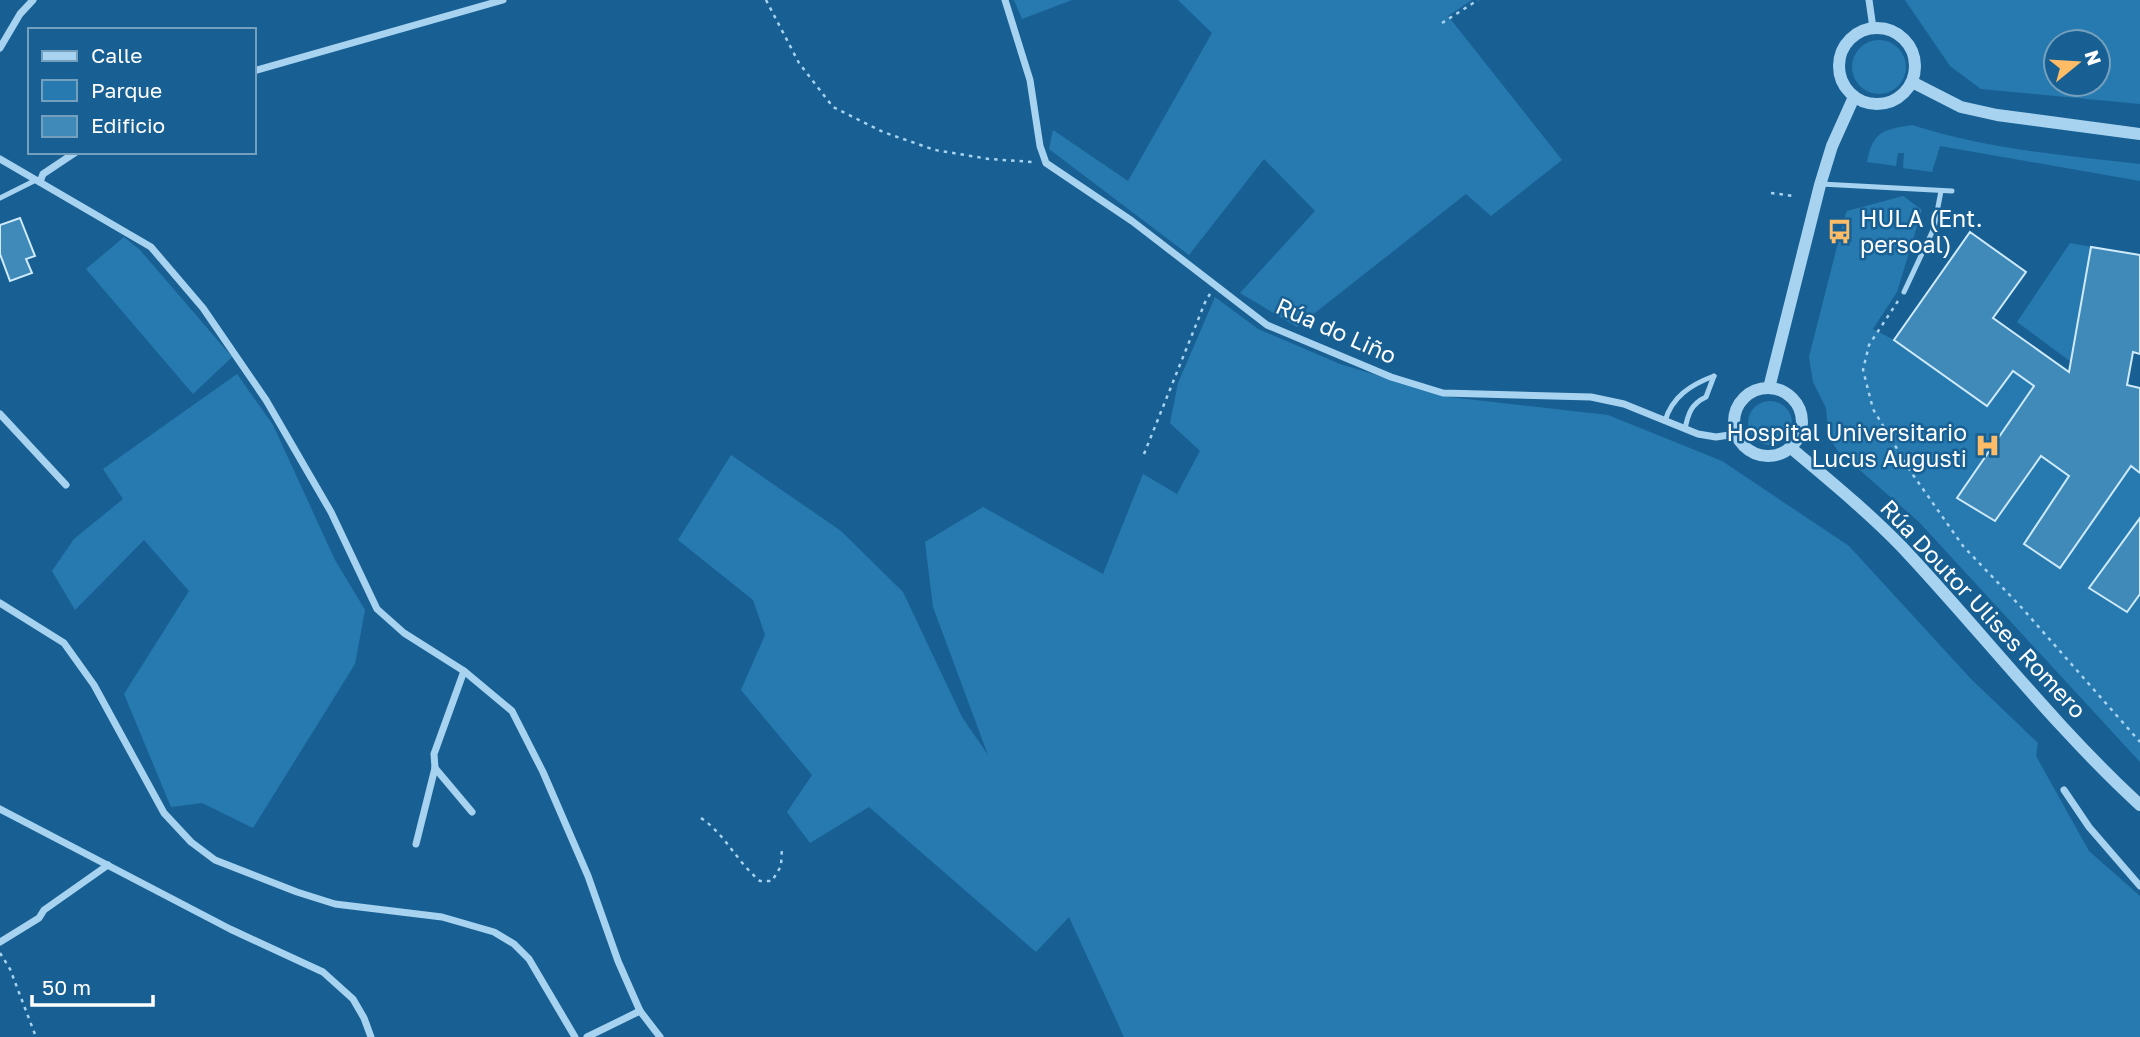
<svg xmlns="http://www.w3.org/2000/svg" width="2140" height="1037" viewBox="0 0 2140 1037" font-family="'Golos Text',sans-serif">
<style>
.green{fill:#277aaf;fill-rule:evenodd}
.building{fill:#408aba;stroke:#ceeafb;stroke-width:2}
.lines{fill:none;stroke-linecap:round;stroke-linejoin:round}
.path{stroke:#a8d3f0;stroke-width:2.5;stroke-dasharray:3.5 5;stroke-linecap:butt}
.service{stroke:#a8d3f0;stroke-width:5}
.minor{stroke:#a8d3f0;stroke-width:7}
.tertiary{stroke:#a8d3f0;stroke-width:12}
.labels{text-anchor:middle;stroke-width:5;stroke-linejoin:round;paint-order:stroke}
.poi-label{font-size:23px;fill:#fff;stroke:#186093;text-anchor:start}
.street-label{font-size:23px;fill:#fff;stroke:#186093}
</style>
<rect width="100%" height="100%" fill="#186093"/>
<g class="green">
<path d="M1014,0H1072L1022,19Z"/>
<path d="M1178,0H1472L1448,16L1562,160L1491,216L1466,194L1297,327L1240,293L1315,211L1264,159L1189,255L1049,149L1053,130L1128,181L1212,33Z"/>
<path d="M1905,0H2140V104L1981,89L1950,66ZM2056,42H2098V84H2056Z"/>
<circle cx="1879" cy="67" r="27"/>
<path d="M1912,125C1986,149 2063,155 2140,164V181L1940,146L1932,172L1903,168L1904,153H1898L1896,166L1867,162C1873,131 1883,130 1912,125Z"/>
<path d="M1903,196L1922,210L1897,292L1873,329L1894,340L1987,406L2012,371L2034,386L1957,498L1995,521L2041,456L2069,476L2025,544L2060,568L2131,466L2140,473V518L2090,588L2126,612L2140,594V762L1919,522L1838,451L1831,441L1828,430L1826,408L1813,382L1809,357L1844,219L1847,211Z"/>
<path d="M124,237L140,250L232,357L193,394L86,269Z"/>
<path d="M2070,243L2091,247L2071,362L2017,322Z"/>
<path d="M1215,297L1258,329L1340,364L1449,397L1608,415L1722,461L1849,546L1971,679L2038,743L2036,756L2089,851L2140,896V1037H1124L1069,917L1036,952L869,807L810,843L787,812L812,775L741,690L765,635L753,600L678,540L731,455L841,531L903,592L962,717L988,755L933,607L925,542L983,507L1103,574L1143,474L1177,494L1200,451L1170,423L1178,383Z"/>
<path d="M237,374L273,425L335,560L365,610L355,664L253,828L202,803L171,807L124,694L189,591L144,540L75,610L52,571L74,539L123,499L103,469Z"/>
<circle cx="1770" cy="423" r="22"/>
</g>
<g class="building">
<path d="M20,218L35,256L26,259L32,273L10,281L0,254V225Z"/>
<path d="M1970,232L2026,272L1993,318L2069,372L2091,247L2140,255V354L2133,352L2127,385L2140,388V473L2131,466L2060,568L2024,544L2069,476L2041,456L1995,521L1957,498L2034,386L2013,371L1987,406L1894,340Z"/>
<path d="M2140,518V594L2127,612L2089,588Z"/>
</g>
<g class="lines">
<g class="path">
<path d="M766,0L799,63L833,107L883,132L935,150L989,159L1033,162"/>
<path d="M1442,23L1478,0"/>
<path d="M1771,193L1794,196"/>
<path d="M1898,301L1869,345L1863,370L1873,409L1911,472L1963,546L2022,608L2140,742"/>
<path d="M1144,454L1206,300L1210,294"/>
<path d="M701,818C726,835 736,861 760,881H772L781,866L782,847"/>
<path d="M0,953L10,969L36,1037"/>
</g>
<g class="service">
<path d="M1821,184L1952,191"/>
<path d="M0,198L36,180"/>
<path d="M1904,292L1934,228L1941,191"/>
<path d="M1665,421C1672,397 1690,385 1714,376"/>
<path d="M1685,429C1688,414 1691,404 1706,397L1714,376"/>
</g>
<g class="minor">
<path d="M1005,0L1030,80L1040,146L1046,163L1132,221L1267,325L1391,377L1443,393L1591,397L1624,404L1698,434L1716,437L1736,434"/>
<path d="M1869,0L1873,28"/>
<path d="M0,48L20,14L33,0"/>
<path d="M254,71L503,0"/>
<path d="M0,159L151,247L203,308L266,400L331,512L377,609L404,633L464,671L512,711L543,772L588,876L618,961L640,1011L660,1037"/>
<path d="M40,182L43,174L76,152"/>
<path d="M0,414L66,485"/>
<path d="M0,603L64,643L94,685L164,813L191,842L215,860L297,892L335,904L442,917L494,932L514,944L529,959L575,1037"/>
<path d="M435,768L472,812"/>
<path d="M2064,790L2089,827L2140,886"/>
<path d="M0,809L230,929L323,972L353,999L364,1018L371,1037"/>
<path d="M416,844L435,768L434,754L464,671"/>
<path d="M0,942L39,918L44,910L108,865"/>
<path d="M587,1037L640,1011"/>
</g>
<g class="tertiary">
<circle cx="1877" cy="66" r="38"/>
<path d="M1912,82L1961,107L1997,115L2140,134"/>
<path d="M1769,388L1820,185L1832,146L1854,97"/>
<circle cx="1768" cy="422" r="34"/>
<path d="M1791,448C1829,480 1867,511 1902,547C1982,632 2054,726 2140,805"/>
</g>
</g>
<defs>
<symbol id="bus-bare" viewBox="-9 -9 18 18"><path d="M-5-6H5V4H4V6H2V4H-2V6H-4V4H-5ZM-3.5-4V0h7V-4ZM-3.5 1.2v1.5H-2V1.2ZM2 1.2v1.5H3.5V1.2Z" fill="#ffbc67" stroke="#186093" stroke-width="2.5" paint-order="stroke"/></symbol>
<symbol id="hospital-bare" viewBox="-9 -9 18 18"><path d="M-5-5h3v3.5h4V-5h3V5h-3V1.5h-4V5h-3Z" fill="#ffbc67" stroke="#186093" stroke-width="2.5" paint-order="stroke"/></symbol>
</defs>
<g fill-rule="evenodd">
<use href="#bus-bare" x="1822" y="214" width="35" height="35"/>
<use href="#hospital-bare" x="1970" y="428" width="35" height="35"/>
</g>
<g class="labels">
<g class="poi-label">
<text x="1860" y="227">HULA (Ent.<tspan x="1860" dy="26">persoal)</tspan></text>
<text x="1967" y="441" text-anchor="end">Hospital Universitario<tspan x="1967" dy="26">Lucus Augusti</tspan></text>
</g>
<g class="street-label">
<text transform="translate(1336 331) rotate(24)" y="8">Rúa do Liño</text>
<text transform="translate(1983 609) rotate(47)" y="8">Rúa Doutor Ulises Romero</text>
</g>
</g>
<rect x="28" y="28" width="228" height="126" fill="#186093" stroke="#74a0be" stroke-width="2"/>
<rect x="42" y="51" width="35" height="10" fill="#a8d3f0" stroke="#74a0be" stroke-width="2"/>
<text x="91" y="63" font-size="21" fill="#ffffff">Calle</text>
<rect x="42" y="80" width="35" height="21" fill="#277aaf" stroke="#74a0be" stroke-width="2"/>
<text x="91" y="98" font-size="21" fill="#ffffff">Parque</text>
<rect x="42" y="116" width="35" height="21" fill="#408aba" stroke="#74a0be" stroke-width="2"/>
<text x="91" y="133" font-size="21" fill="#ffffff">Edificio</text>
<g transform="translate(2077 63) rotate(72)"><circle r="33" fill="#186093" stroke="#74a0be" stroke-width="2"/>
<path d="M0-5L12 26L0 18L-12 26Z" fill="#ffbc67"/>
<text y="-10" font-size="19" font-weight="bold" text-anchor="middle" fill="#ffffff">N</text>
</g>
<path d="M32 995v10h121v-10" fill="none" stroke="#ffffff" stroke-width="3.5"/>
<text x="42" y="995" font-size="21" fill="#ffffff" stroke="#186093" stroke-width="5" paint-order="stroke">50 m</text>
</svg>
